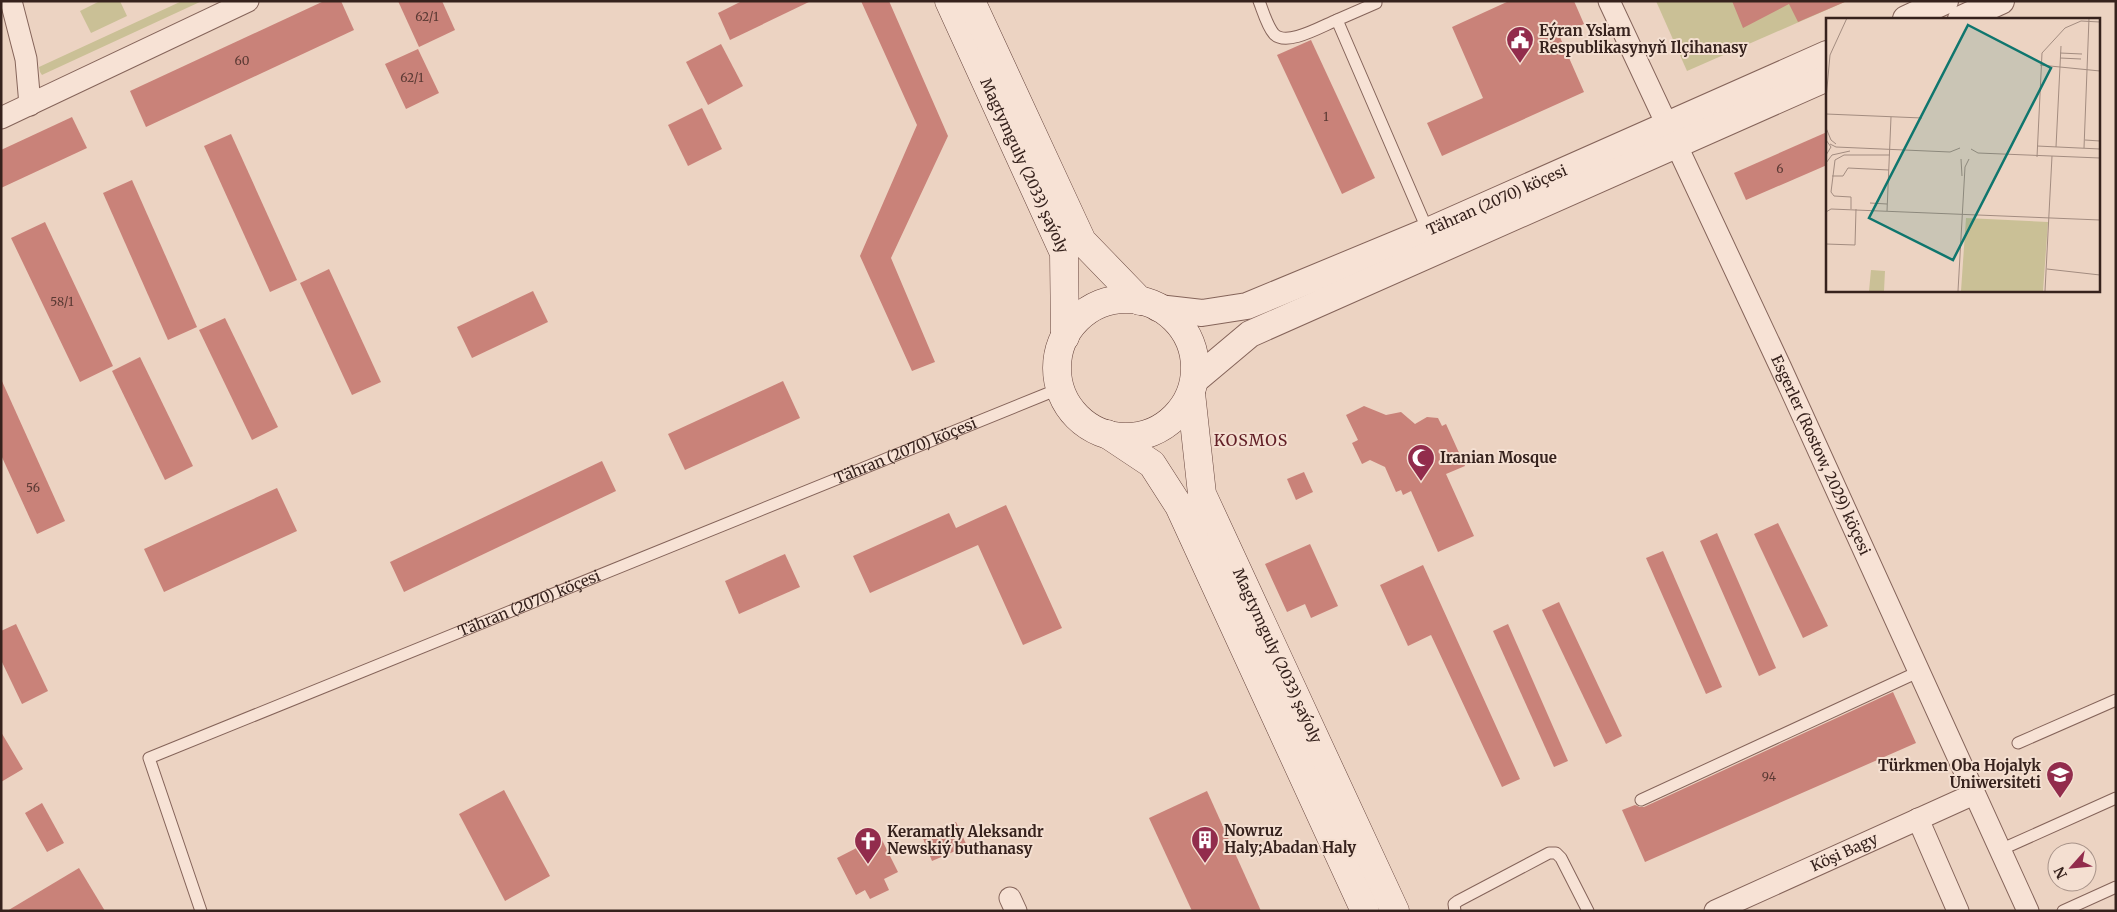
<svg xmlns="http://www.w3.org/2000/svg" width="2117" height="912" viewBox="0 0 2117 912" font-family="Merriweather,serif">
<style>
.green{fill:#cac096}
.building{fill:#c98279}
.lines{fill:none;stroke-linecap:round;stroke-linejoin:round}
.service-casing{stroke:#85645a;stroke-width:13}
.minor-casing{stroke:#85645a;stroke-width:23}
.tertiary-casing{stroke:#85645a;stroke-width:28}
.secondary-casing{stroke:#67453d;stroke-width:29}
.service{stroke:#f7e2d5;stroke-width:11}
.minor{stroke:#f7e2d5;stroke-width:21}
.tertiary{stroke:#f7e2d5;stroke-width:26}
.secondary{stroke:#f7e2d5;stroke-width:28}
.labels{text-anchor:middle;stroke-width:4;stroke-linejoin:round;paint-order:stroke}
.number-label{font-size:12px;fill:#5b3a34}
.poi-label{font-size:15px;font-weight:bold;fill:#36221d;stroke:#f4dfd1;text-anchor:start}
.street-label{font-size:15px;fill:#36221d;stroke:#f4dfd1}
.neighbourhood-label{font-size:16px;letter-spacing:1px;fill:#611e25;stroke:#f4dfd1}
.inset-road{fill:none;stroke:#a38c80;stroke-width:1}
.view{fill:#0f766e;fill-opacity:0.15;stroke:#0f766e;stroke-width:2.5}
.inset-edge{fill:none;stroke:#36221d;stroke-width:2.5}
</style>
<rect width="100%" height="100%" fill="#ecd3c2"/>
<g class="green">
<path d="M100,1H120L127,16L91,33L80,11Z"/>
<path d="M182,1H202L44,74L42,75L40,72L39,67Z"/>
<path d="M1656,1H1847L1687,71Z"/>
</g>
<g class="building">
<path d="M324,1H341L354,30L146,127L130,91Z"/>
<path d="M398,1H442L455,30L419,47Z"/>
<path d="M742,1H811L730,40L718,13Z"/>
<path d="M861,1H889L948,136L891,258L935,362L912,371L860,256L917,125Z"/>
<path d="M1509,1H1574L1584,24L1559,35L1584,92L1442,156L1427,123L1483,98L1452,27Z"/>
<path d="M1732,1H1847L1798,22L1789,4L1743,28Z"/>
<path d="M1311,40L1375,178L1342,194L1277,55Z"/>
<path d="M721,44L743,86L708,105L686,62Z"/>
<path d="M418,49L439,93L406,109L385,64Z"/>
<path d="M702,108L722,149L688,166L668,125Z"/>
<path d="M72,117L87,148L1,188V150Z"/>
<path d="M1827,132V165L1746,200L1734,173Z"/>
<path d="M231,134L297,280L270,292L204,146Z"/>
<path d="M132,180L197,327L168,340L103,193Z"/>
<path d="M45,222L113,366L80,382L11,238Z"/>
<path d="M329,269L381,382L352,395L300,283Z"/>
<path d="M533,291L548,322L472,358L457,327Z"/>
<path d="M225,318L278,427L252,440L199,330Z"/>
<path d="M140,357L193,466L165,480L112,371Z"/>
<path d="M1,379L65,521L37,534L1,455Z"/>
<path d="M783,381L800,418L685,470L668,434Z"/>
<path d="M1364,406L1386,415L1401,412L1415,424L1427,417L1438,418L1442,426L1446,424L1465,466L1446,474L1474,536L1438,552L1411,491L1403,495L1401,490L1396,492L1385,467L1370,460L1362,464L1352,443L1358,440L1346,415Z"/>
<path d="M602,461L616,491L404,592L390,562Z"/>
<path d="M1304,472L1313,492L1296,500L1287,479Z"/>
<path d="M277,488L297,531L164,592L144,549Z"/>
<path d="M1006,505L1062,628L1023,645L978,545L870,593L853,556L949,513L956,528Z"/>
<path d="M1778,523L1828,626L1803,638L1754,534Z"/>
<path d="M1717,533L1776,668L1759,676L1700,541Z"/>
<path d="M1310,544L1338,606L1311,618L1305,604L1287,612L1265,564Z"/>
<path d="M1663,551L1722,687L1706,694L1646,558Z"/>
<path d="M785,554L800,587L739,614L725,581Z"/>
<path d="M1423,565L1520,779L1502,787L1431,635L1408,646L1380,585Z"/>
<path d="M1559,602L1622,736L1606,744L1542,610Z"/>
<path d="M16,624L48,691L22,704L1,660V631Z"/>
<path d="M1508,624L1568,761L1554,767L1493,631Z"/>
<path d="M1893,692L1916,743L1645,862L1622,810L1635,805L1640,807H1644Z"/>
<path d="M1,732L23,769L1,782Z"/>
<path d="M504,790L550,876L505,901L459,814Z"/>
<path d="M1207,791L1261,911H1192L1149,818Z"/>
<path d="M42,803L64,843L47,852L25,813Z"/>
<path d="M956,822L967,846L932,861L922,836Z"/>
<path d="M880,836L898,872L884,879L889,890L870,899L865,890L856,895L837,858Z"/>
<path d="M79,868L105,911H7Z"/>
</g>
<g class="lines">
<defs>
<g id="service">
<path d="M1259,1C1263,11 1267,26 1274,34C1287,47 1322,26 1337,20"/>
<path d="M1376,1V3L1337,20L1428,231"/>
<path d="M2018,743L2116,700"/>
<path d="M1641,800L1918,672"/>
<path d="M2000,850L2116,798"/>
<path id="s1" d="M201,911L149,758L1061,388"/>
<path d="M1455,911L1454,904L1458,901L1549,853H1556L1561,858L1588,911"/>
<path d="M2063,911L2116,887"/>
</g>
<g id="minor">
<path d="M11,1L26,59L30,105"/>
<path id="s2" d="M1609,1L1780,366L2028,911"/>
<path d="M1,118L248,1"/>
<path d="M1918,819L1958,911"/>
<path d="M1010,898L1016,911"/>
<path id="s3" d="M1715,911L1974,794"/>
</g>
<g id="tertiary">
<path d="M1906,19L1945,1"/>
<path d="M1961,19L2001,1"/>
<path id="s4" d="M1158,308L1202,313L1247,306L1428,231L1827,54"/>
<path d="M1194,381L1250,334L1827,78"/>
</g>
<g id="secondary">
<path id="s5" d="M949,1L1064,253L1065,337"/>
<path d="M971,1L1082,241L1140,301"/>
<circle cx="1126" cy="368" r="69"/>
<path id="s6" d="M1191,393L1202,494L1395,911"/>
<path d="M1107,434L1152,464L1179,506L1365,911"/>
</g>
</defs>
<use href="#service" class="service-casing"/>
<use href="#minor" class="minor-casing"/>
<use href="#tertiary" class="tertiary-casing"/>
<use href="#secondary" class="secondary-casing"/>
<use href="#service" class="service"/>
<use href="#minor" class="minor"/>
<use href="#tertiary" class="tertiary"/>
<use href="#secondary" class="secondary"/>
</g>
<defs>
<symbol id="civic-pin" viewBox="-11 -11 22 30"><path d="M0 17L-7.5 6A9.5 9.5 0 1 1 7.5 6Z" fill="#922c4c" stroke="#f4dfd1"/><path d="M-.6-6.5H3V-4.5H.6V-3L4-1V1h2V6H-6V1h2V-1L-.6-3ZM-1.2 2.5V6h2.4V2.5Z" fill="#fff"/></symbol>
<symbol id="mosque-pin" viewBox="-11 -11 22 30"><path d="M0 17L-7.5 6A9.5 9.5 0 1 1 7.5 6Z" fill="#922c4c" stroke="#f4dfd1"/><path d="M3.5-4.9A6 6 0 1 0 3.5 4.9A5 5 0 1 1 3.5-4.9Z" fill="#fff"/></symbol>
<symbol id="university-pin" viewBox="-11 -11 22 30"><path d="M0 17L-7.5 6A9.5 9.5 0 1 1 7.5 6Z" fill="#922c4c" stroke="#f4dfd1"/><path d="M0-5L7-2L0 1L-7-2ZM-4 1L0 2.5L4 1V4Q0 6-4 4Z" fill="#fff"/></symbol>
<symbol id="building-pin" viewBox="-11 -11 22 30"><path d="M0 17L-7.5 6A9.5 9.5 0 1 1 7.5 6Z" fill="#922c4c" stroke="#f4dfd1"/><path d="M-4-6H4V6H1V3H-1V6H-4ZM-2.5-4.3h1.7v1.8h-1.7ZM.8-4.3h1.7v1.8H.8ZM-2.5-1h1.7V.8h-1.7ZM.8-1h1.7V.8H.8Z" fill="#fff"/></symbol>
<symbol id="church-pin" viewBox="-11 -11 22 30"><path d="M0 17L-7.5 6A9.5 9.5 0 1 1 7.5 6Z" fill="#922c4c" stroke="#f4dfd1"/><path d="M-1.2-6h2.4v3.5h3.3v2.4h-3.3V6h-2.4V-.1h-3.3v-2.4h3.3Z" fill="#fff"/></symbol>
</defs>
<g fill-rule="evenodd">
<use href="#civic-pin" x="1504" y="24" width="32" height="43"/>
<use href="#mosque-pin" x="1405" y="442" width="32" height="43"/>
<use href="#university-pin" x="2044" y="759" width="32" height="43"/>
<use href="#building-pin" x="1189" y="824" width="32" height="43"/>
<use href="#church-pin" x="852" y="825" width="32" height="43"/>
</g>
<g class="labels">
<g class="number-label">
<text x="427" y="21">62/1</text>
<text x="242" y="65">60</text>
<text x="412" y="82">62/1</text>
<text x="1326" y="121">1</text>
<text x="1780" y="173">6</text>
<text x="62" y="306">58/1</text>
<text x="33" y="492">56</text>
<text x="1769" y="781">94</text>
</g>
<g class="poi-label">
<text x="1539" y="36">Eýran Yslam<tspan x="1539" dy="17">Respublikasynyň Ilçihanasy</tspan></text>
<text x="1440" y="463">Iranian Mosque</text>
<text x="2041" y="771" text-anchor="end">Türkmen Oba Hojalyk<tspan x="2041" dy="17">Uniwersiteti</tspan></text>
<text x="1224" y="836">Nowruz<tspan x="1224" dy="17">Haly;Abadan Haly</tspan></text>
<text x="887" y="837">Keramatly Aleksandr<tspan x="887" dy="17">Newskiý buthanasy</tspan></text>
</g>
<g class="street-label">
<text dy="5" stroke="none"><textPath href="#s5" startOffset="181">Magtymguly (2033) şaýoly</textPath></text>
<text dy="5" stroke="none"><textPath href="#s4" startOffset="361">Tähran (2070) köçesi</textPath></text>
<text dy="5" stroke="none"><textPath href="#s1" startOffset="978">Tähran (2070) köçesi</textPath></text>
<text dy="5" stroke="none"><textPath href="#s2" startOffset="501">Esgerler (Rostow, 2029) köçesi</textPath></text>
<text dy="5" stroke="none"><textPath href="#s1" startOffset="572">Tähran (2070) köçesi</textPath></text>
<text dy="5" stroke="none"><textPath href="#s6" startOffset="280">Magtymguly (2033) şaýoly</textPath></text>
<text dy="5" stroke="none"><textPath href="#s3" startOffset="142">Köşi Bagy</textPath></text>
</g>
<g class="neighbourhood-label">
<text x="1251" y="446">KOSMOS</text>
</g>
</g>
<g transform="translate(1826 18)">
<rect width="274" height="274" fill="#ecd3c2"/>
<path d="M140,200L222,204L217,273H135ZM45,252L59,253L58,273H43Z" fill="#cac096"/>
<path class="inset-road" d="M234,35L256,36M234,40L255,41M214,47L274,53M0,81L4,37L21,0M0,96L96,100M0,110L5,122L10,126M0,122L5,129L0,137M259,122L274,123M4,126L10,129L124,134L134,130M211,128L274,131M230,129L235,28M258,130L263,0M145,131L152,135L274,140M211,139L216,35L239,10L255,3L274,4M135,141L136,158M0,145L6,137L24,133M6,158H17L22,150L63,152M44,185L61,186M25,191V179L8,178L5,174L9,142L18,137H64M61,193L65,99M0,194L5,191L274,202M0,226L29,227L30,191M221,251L274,257M132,273L139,149L143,141M219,273L226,138"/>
<path class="view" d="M142,7L225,50L127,242L43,200Z"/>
<rect width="274" height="274" class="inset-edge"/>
</g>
<rect width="2117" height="912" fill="none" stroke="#36221d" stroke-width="5"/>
<g transform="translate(2072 867) rotate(243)"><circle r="24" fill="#f4dfd1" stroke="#a89389"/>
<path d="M0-4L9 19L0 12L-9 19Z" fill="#922c4c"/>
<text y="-8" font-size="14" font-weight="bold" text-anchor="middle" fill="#36221d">N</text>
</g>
</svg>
